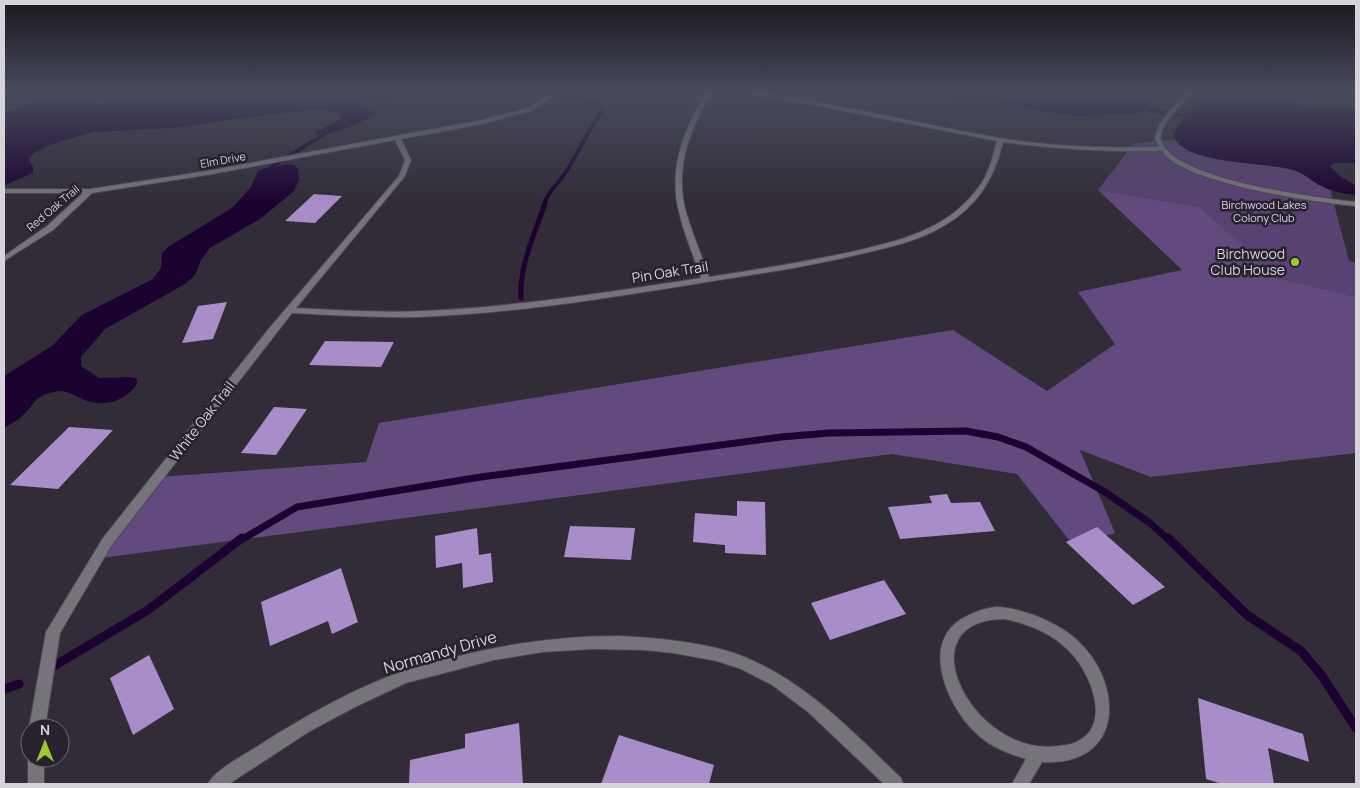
<svg xmlns="http://www.w3.org/2000/svg" width="1360" height="788" viewBox="0 0 1360 788" font-family="Manrope,sans-serif">
<style>
.green{fill:#584271}
.forest{fill:#62497e}
.water{fill:#1c0230}
.lines{fill:none;stroke-linecap:round;stroke-linejoin:round}
.stream-far3{stroke:#1c0230;stroke-width:4}
.stream-far2{stroke:#1c0230;stroke-width:5}
.stream-far1{stroke:#1c0230;stroke-width:7}
.stream{stroke:#1c0230;stroke-width:9}
.building{fill:#a88dc8}
.minor-casing{stroke:#4b4751;stroke-width:2}
.minor{fill:#76747a;fill-rule:evenodd}
.poi-dot{fill:#9cca31;stroke:#27222d;stroke-width:2}
.labels{text-anchor:middle;stroke-width:5;stroke-linejoin:round;paint-order:stroke}
.far-street-label{font-size:11px;fill:#d6d3da;stroke:#27222d}
.far-park-label{font-size:11px;fill:#e1d2f3;stroke:#27222d}
.poi-label{font-size:14px;fill:#d6d3da;stroke:#27222d;text-anchor:end}
.street-label{font-size:14px;fill:#d6d3da;stroke:#27222d}
.near-street-label{font-size:16px;fill:#d6d3da;stroke:#27222d}
</style>
<rect width="100%" height="100%" fill="#312c37"/>
<path class="green" d="M1205,136L1321,154L1349,261L1356,263V297L1196,264L1198,207L1098,190L1133,144Z"/>
<path class="forest" d="M1098,190L1199,207L1241,245L1274,278L1356,297V453L1151,477L1080,450L1115,533L1073,545L1017,474L892,454L101,558L158,477L366,462L379,423L953,330L1047,391L1115,344L1078,292L1182,270Z"/>
<g class="water">
<path d="M293,92H411L363,102L358,107L375,113C368,122 324,139 314,133L339,120L341,117L335,112L313,110L241,118L173,128L93,132L49,145L34,153L29,159L33,167V173L4,185V113C33,101 70,91 99,105L173,95L195,99L217,100Z"/>
<path d="M947,92H1122L1143,98L1148,106L1143,112L1135,114L1077,116L1038,111L977,97L958,100Z"/>
<path d="M1227,92L1316,108H1356V163H1334L1330,166L1338,175L1356,186V195C1344,194 1330,191 1319,185C1311,180 1304,174 1296,171C1268,161 1183,166 1173,135L1182,120L1205,94Z"/>
<path d="M287,164L293,165L298,168L299,180L294,191L260,219L210,248L201,260L195,275L185,284L105,329L81,357V366L99,378L131,377L137,379V384C125,402 103,408 82,399C72,394 65,389 53,392C32,397 36,404 23,415C18,421 10,424 4,428V377L7,374L52,346L82,315L153,279L161,268L162,253L168,247L232,208L251,187L258,171L266,168Z"/>
</g>
<g class="lines">
<g class="stream-far3">
<path d="M1138,108L1192,117"/>
<path d="M269,173L274,165L328,132"/>
<path d="M544,204C548,191 559,183 566,172C579,151 588,130 603,111L599,105L552,92"/>
</g>
<path class="stream-far2" d="M521,298C519,265 535,234 545,203"/>
<path class="stream-far1" d="M241,540L297,507L481,477L781,437L829,433L966,431L998,437L1026,447L1105,492L1150,523L1169,540"/>
<g class="stream">
<path d="M1168,538L1247,615L1301,651L1322,676L1356,728"/>
<path d="M54,666L148,610L242,538"/>
<path d="M4,689L19,684"/>
</g>
</g>
<g class="building">
<path d="M314,194L342,196L315,223L285,221Z"/>
<path d="M227,302L213,339L182,343L198,306Z"/>
<path d="M325,341L394,342L381,367L309,365Z"/>
<path d="M274,407L307,409L276,455L241,453Z"/>
<path d="M69,427L113,430L58,489L10,485Z"/>
<path d="M947,494L951,503L980,502L995,531L900,539L888,507L932,503L929,496Z"/>
<path d="M737,501L765,502L766,555L725,553V545L693,542L695,513L737,516Z"/>
<path d="M570,526L635,528L631,560L564,557Z"/>
<path d="M1097,527L1165,587L1133,605L1066,542Z"/>
<path d="M477,528L479,555L491,553L493,582L463,588L462,563L436,568L435,536Z"/>
<path d="M341,568L358,622L332,634L328,621L270,646L261,602Z"/>
<path d="M884,580L906,614L830,640L811,603Z"/>
<path d="M149,655L174,709L133,735L110,678Z"/>
<path d="M1198,698L1303,734L1309,762L1268,748L1274,784H1222L1206,779Z"/>
<path d="M519,723L523,784H409L410,760L465,748V734Z"/>
<path d="M619,735L714,765L709,784H601Z"/>
</g>
<g class="lines">
<defs>
<g id="minor">
<path d="M4,92H12L4,95Z"/>
<path d="M552,92H559L533,110L482,124L401,139L411,160L405,176L296,308C338,310 380,313 422,311C516,307 609,292 701,278C694,256 684,235 679,212C668,169 684,129 706,92H712C690,129 674,169 686,212C692,234 702,255 709,277C760,269 810,261 860,250C883,244 907,239 929,228C946,220 962,208 974,193C987,179 992,160 997,141L798,102L733,92C770,92 807,100 843,107C895,117 947,129 1000,138C1053,147 1106,148 1159,147L1155,139C1157,122 1173,107 1184,95L1187,92H1193C1185,101 1158,126 1161,139C1170,180 1320,198 1356,202V206C1319,203 1180,183 1162,151C1108,152 1056,149 1003,142C994,180 977,207 942,227C920,240 894,246 869,252C828,262 786,270 744,276C637,293 528,313 419,317C376,318 334,315 292,313L111,546L60,633L45,728H30V729L29,728L46,632L103,538L267,331L399,176L405,160L395,140L207,175L92,193L53,230L4,261V256L47,226L83,193H4V189H90L207,171L482,120L529,108Z"/>
<path d="M996,607C1009,607 1022,611 1034,615C1049,621 1065,629 1077,640C1125,684 1124,767 1042,762L1029,784H1012L1026,759C1009,754 989,746 976,733C946,705 918,639 967,616C977,611 985,608 996,607ZM1005,619C1028,624 1049,632 1066,648C1087,666 1111,717 1083,738C1075,744 1067,745 1058,746C973,758 902,619 1005,619Z"/>
<path d="M619,636C656,638 695,641 731,652C800,675 851,730 901,778L903,784H884L808,712L772,685L741,669L717,661L673,653L644,650L593,649L543,652L494,660L406,683L357,706L310,731L229,784H208C213,771 246,754 258,746C305,716 354,688 406,670C419,665 433,662 447,659C503,644 560,636 619,636Z"/>
<path d="M30,754V758H44V784H28V758Z"/>
</g>
</defs>
<use href="#minor" class="minor-casing"/>
<use href="#minor" class="minor"/>
</g>
<linearGradient id="sky" x2="0" y2="1"><stop stop-color="#1b181e"/><stop offset="0.45" stop-color="#484b5e"/><stop offset="1" stop-color="#484b5e" stop-opacity="0"/></linearGradient>
<rect width="1360" height="203" fill="url(#sky)"/>
<circle class="poi-dot" cx="1295" cy="262" r="5"/>
<g class="labels">
<g class="far-street-label">
<text transform="translate(223 160) rotate(-10)" y="4">Elm Drive</text>
<text transform="translate(53 208) rotate(-40)" y="4">Red Oak Trail</text>
</g>
<g class="far-park-label">
<text x="1264" y="209">Birchwood Lakes<tspan x="1264" dy="13">Colony Club</tspan></text>
</g>
<g class="poi-label">
<text x="1285" y="259">Birchwood<tspan x="1285" dy="16">Club House</tspan></text>
</g>
<g class="street-label">
<text transform="translate(670 272) rotate(-9)" y="5">Pin Oak Trail</text>
<text transform="translate(202 421) rotate(-52)" y="5">White Oak Trail</text>
</g>
<g class="near-street-label">
<text transform="translate(440 652) rotate(-16)" y="6">Normandy Drive</text>
</g>
</g>
<rect width="1360" height="788" fill="none" stroke="#d6d3da" stroke-width="10"/>
<g transform="translate(45 743)"><circle r="24" fill="#27222d" stroke="#6d6972"/>
<path d="M0-4L9 19L0 12L-9 19Z" fill="#9cca31"/>
<text y="-8" font-size="14" font-weight="bold" text-anchor="middle" fill="#d6d3da">N</text>
</g>
</svg>
